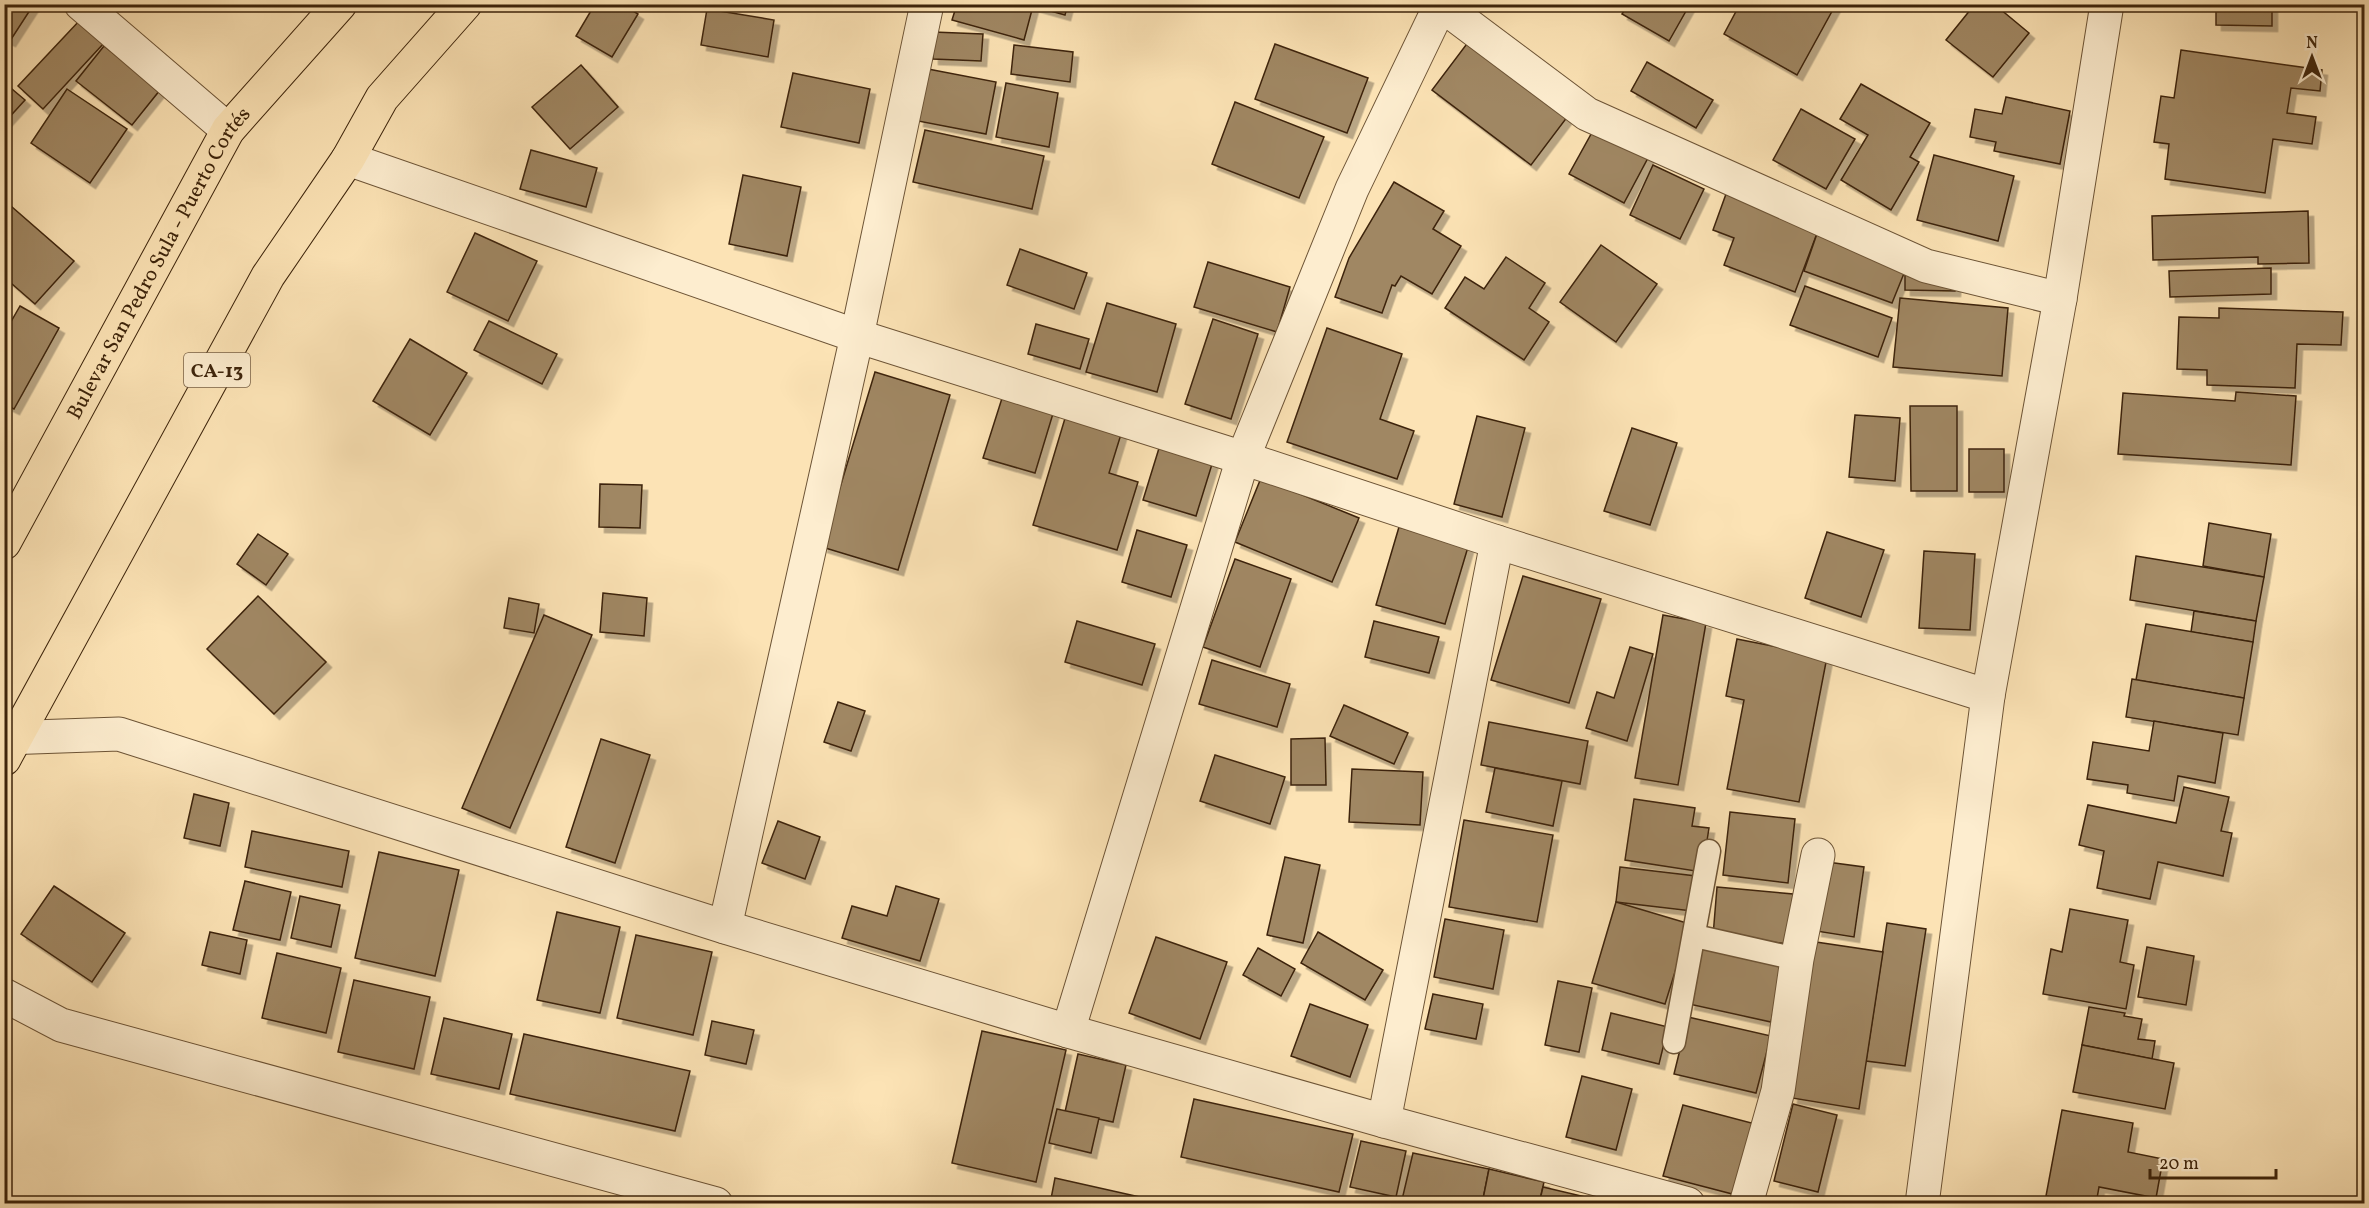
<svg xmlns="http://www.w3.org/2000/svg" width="2369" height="1208" viewBox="0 0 2369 1208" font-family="Vollkorn,serif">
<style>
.building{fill:#a08763;stroke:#3d240b;stroke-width:1.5;filter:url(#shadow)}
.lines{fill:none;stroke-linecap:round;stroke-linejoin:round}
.service-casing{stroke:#6d5436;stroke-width:25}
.minor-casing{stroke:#6d5436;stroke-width:35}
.trunk-casing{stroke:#3d240b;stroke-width:35}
.service{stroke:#fdedcf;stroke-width:22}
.minor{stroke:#fdedcf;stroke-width:33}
.trunk{stroke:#fce3b5;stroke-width:33}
.labels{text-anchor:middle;stroke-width:6;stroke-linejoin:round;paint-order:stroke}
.shield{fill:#fdedcf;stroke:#776046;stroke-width:1.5}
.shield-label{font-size:20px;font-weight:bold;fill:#3d240b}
.street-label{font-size:21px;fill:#3d240b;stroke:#fdedcf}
</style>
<defs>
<filter id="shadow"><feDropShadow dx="5.5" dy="5.5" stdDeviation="0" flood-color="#0004"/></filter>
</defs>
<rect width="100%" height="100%" fill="#fce3b5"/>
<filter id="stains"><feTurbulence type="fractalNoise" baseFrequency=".00333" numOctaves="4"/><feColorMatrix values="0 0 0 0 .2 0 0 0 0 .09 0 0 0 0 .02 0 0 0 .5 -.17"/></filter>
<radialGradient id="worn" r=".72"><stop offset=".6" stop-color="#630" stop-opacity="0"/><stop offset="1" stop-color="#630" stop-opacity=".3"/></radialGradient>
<g class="building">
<path d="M4,4H34L10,41L4,38Z"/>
<path d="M595,4H622L638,14L612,57L576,36Z"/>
<path d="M957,4H1068L1065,15L1033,6L1024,40L952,20Z"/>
<path d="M1628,4H1690L1669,41L1622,14Z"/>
<path d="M1740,4H1836L1797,75L1724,34Z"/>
<path d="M1975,4H1994L2029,33L1993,77L1946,40Z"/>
<path d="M2216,4H2272V26L2216,25Z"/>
<path d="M707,9L774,20L768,57L701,45Z"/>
<path d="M80,20L104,43L43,109L18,86Z"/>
<path d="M933,32L983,34L981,61L933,59Z"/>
<path d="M1469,41L1568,116L1531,165L1432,90Z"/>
<path d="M1275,44L1368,78L1347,133L1255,99Z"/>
<path d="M1014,45L1073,52L1070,82L1011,74Z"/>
<path d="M104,46L160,90L132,125L76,81Z"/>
<path d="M2181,50L2322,70L2320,91L2291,88L2287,113L2316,117L2312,144L2273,139L2265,193L2165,179L2169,144L2154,142L2161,96L2174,98Z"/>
<path d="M1647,62L1713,100L1696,128L1631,91Z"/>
<path d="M581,65L618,107L570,149L532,107Z"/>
<path d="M928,69L996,82L986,134L918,121Z"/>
<path d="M793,73L870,89L859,143L781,127Z"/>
<path d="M1006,83L1058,93L1049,147L996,137Z"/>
<path d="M6,84L25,100L4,123V86Z"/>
<path d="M1861,84L1930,123L1910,157L1919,162L1891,210L1841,180L1868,135L1840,119Z"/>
<path d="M67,89L127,129L90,183L31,143Z"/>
<path d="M2006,97L2070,111L2060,164L1994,151L1996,142L1970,137L1975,109L2002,114Z"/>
<path d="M1235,102L1324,137L1299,198L1212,164Z"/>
<path d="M1801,109L1855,139L1826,189L1773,160Z"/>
<path d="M1595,127L1649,156L1624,203L1569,174Z"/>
<path d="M925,130L1044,156L1032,209L913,182Z"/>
<path d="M531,150L597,168L586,207L520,189Z"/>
<path d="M1934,155L2014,176L1998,241L1917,220Z"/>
<path d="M1653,165L1704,189L1680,239L1630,215Z"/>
<path d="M743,175L801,187L787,256L729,244Z"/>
<path d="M1394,182L1444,211L1433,229L1461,246L1432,294L1401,276L1395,286L1392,285L1382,313L1335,297L1349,258Z"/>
<path d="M1726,194L1819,228L1795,292L1724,265L1734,238L1713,230Z"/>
<path d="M4,200L74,261L35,304L4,277Z"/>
<path d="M2308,211L2309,263L2258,264V257L2153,260L2152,216Z"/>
<path d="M1819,228L1909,261L1892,303L1804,271Z"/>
<path d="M475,233L537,261L508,321L447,292Z"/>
<path d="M1601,245L1657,284L1616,342L1560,302Z"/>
<path d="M1020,249L1087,273L1074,309L1007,285Z"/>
<path d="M1506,257L1545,283L1529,308L1549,322L1524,360L1445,308L1465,277L1484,289Z"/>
<path d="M1208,262L1290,287L1277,332L1194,307Z"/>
<path d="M2271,268V294L2170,297L2169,271Z"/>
<path d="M1905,274L1956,275L1955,291L1905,290Z"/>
<path d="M1805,286L1892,318L1878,357L1790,325Z"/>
<path d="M1900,298L2008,308L2002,376L1893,367Z"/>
<path d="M1107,303L1176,324L1157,392L1086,372Z"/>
<path d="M20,306L59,328L14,409L4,404V334Z"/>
<path d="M2219,308L2343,312L2341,345L2297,344L2295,388L2207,385V370L2177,369L2179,317L2219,318Z"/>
<path d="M1213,319L1258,334L1231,419L1185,404Z"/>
<path d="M489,321L557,354L542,384L474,350Z"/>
<path d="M1036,324L1089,339L1080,369L1028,354Z"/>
<path d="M1327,328L1402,354L1380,419L1414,431L1397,479L1287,442Z"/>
<path d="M410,339L467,373L430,435L373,401Z"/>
<path d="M875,372L950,395L898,570L822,547Z"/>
<path d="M1004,392L1055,407L1035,473L983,458Z"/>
<path d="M2236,392L2296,396L2291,465L2118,454L2123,393L2235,401Z"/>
<path d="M1910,406H1957V491H1911Z"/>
<path d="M1066,415L1122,431L1109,473L1138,482L1117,550L1033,525Z"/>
<path d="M1855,415L1900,418L1895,481L1849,477Z"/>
<path d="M1477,416L1525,428L1502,517L1454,504Z"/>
<path d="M1632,428L1677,443L1650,525L1604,511Z"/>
<path d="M1160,445L1213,461L1196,516L1143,500Z"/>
<rect x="1969" y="449" width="35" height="43"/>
<path d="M1261,478L1359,518L1332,582L1235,542Z"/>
<path d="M600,484L642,485L640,528L599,527Z"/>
<path d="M2209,523L2271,534L2264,577L2203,566Z"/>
<path d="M1399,527L1468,547L1445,624L1376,605Z"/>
<path d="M1137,530L1187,545L1171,597L1122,582Z"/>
<path d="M1827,532L1884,550L1861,617L1805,598Z"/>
<path d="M258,534L288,554L266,585L237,564Z"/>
<path d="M1924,551L1975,554L1970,630L1919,628Z"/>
<path d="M2136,556L2264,577L2256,621L2130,600Z"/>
<path d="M1235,559L1291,579L1260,667L1203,647Z"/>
<path d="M1523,576L1601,599L1569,703L1491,680Z"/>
<path d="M603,593L647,598L644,636L600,632Z"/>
<path d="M258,596L326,662L274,714L207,649Z"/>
<path d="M509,598L539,604L534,633L504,628Z"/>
<path d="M2194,611L2256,621L2253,642L2191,632Z"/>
<path d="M544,615L592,635L510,828L462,808Z"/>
<path d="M1663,615L1706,623L1678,785L1635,778Z"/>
<path d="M1077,621L1155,644L1142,685L1065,662Z"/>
<path d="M1374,621L1439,637L1429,673L1365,657Z"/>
<path d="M2146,624L2253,642L2244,698L2136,680Z"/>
<path d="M1737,639L1827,657L1799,802L1727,789L1744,700L1726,696Z"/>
<path d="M1630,647L1653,654L1627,741L1586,728L1597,692L1614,698Z"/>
<path d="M1212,660L1290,684L1277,727L1199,704Z"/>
<path d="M2132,679L2244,698L2238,735L2126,717Z"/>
<path d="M838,702L865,711L851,751L824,742Z"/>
<path d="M1344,705L1408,733L1394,764L1330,736Z"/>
<path d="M2154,721L2223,733L2215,783L2178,776L2174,801L2127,793L2128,785L2087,779L2093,742L2149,751Z"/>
<path d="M1489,722L1588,741L1580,784L1481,765Z"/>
<path d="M1325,738L1326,785H1291V739Z"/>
<path d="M601,739L650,755L615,863L566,847Z"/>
<path d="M1215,755L1285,777L1270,824L1200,801Z"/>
<path d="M1495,768L1562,781L1553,826L1486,812Z"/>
<path d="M1352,769L1423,772L1420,825L1349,822Z"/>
<path d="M2184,787L2229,797L2221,831L2232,833L2223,876L2158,862L2150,899L2097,888L2104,851L2079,845L2088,805L2176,823Z"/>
<path d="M194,794L229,803L220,846L184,838Z"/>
<path d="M1634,799L1695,808L1692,826L1709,828L1702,872L1625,860Z"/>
<path d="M1730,812L1795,819L1788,883L1723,875Z"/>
<path d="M1464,820L1553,835L1537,922L1449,907Z"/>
<path d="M778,821L820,837L805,879L762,863Z"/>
<path d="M252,831L349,851L342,887L245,867Z"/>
<path d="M379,852L459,870L435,976L355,958Z"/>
<path d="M1285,857L1320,865L1303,943L1267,935Z"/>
<path d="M1827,862L1864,867L1854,937L1816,931Z"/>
<path d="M1620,867L1696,876L1692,911L1616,902Z"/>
<path d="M245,881L291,892L280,940L233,930Z"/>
<path d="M54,886L125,933L92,982L21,934Z"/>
<path d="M896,886L939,899L920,961L842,938L852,906L887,916Z"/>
<path d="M1717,887L1793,894L1789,944L1713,936Z"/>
<path d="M300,896L340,905L331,947L291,938Z"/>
<path d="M1616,902L1690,924L1665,1004L1592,983Z"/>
<path d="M2070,909L2128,920L2120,962L2134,965L2126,1009L2043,994L2051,949L2062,952Z"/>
<path d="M557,912L620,927L600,1013L537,1000Z"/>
<path d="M1445,919L1504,930L1493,989L1434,977Z"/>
<path d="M1887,923L1926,929L1905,1066L1866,1061Z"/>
<path d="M210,932L247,940L240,974L202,965Z"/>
<path d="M1318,932L1383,970L1365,1000L1301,963Z"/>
<path d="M636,935L712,952L693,1035L617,1018Z"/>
<path d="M1156,937L1227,962L1200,1039L1129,1013Z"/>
<path d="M1816,942L1883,952L1859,1109L1792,1098Z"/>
<path d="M1702,947L1783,964L1771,1022L1689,1004Z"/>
<path d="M2147,947L2194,956L2186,1005L2138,997Z"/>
<path d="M1258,948L1295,969L1281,996L1243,975Z"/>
<path d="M277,953L341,968L326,1033L262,1018Z"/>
<path d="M354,980L430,997L414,1069L338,1052Z"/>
<path d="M1558,981L1592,988L1579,1052L1545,1045Z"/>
<path d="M1433,994L1483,1004L1476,1039L1425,1029Z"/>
<path d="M1310,1004L1368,1025L1350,1077L1291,1056Z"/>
<path d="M2089,1007L2125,1013L2124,1016L2142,1019L2138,1039L2155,1041L2152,1059L2082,1045Z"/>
<path d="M1611,1013L1668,1027L1659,1064L1602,1050Z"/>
<path d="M1688,1017L1771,1036L1756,1093L1674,1074Z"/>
<path d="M444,1018L512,1034L499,1089L431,1074Z"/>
<path d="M712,1021L754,1030L746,1064L705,1055Z"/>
<path d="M982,1031L1066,1050L1036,1182L952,1163Z"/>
<path d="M524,1034L690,1071L675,1131L510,1094Z"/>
<path d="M2082,1045L2174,1063L2165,1109L2073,1092Z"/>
<path d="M1078,1054L1126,1065L1113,1122L1065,1112Z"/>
<path d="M1582,1076L1632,1089L1616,1150L1566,1137Z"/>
<path d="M1194,1099L1353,1134L1339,1192L1181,1157Z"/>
<path d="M1793,1104L1837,1115L1818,1192L1774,1181Z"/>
<path d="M1683,1105L1759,1125L1740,1196L1663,1176Z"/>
<path d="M1057,1109L1099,1118L1091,1153L1049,1143Z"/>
<path d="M2062,1110L2133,1123L2128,1152L2163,1159L2156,1198L2099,1187L2096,1204L2046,1196Z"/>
<path d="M1361,1141L1406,1151L1396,1197L1350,1187Z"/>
<path d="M1413,1153L1489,1169L1482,1204H1401Z"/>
<path d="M1489,1169L1544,1182L1539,1204H1482Z"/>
<path d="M1055,1178L1171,1204H1050Z"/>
<path d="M1543,1187L1611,1203V1204H1539Z"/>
</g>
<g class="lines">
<defs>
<g id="service">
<path d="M1695,936L1797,959"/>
<path d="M1674,1042L1709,851"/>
</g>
<g id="minor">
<path d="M81,4L228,130"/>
<path d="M1440,4L1587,114L1926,266L2060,299"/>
<path d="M348,159L857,336L1243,458L1497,542L1988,696L2060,299L2107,4"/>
<path d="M4,738L119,734L725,927L1068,1031L1384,1121L1688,1204"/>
<path d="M725,927L857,336L927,4"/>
<path d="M4,995L61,1025L716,1204"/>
<path d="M1068,1031L1243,458L1352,189L1440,6"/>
<path d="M1384,1121L1497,542"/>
<path d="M1746,1204L1778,1091L1797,959L1818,855"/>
<path d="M1922,1204L1988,696"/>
</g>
<g id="trunk">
<path id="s1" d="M4,543L228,130L340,4"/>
<path d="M4,759L268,276L348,159L382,98L465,4"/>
</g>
</defs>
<use href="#service" class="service-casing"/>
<use href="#minor" class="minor-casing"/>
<use href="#trunk" class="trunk-casing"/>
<use href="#service" class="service"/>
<use href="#minor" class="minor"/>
<use href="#trunk" class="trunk"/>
</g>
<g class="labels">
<rect class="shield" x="184" y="353" width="66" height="34" rx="4.5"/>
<g class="shield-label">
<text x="217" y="377">CA-13</text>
</g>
<g class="street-label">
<text dy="7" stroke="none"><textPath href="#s1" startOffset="320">Bulevar San Pedro Sula - Puerto Cortés</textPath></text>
</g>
</g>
<rect width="2369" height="1208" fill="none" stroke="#fce3b5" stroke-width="24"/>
<rect x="6" y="6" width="2357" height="1196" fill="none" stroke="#3d240b" stroke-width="3"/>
<rect x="12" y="12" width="2345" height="1184" fill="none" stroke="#3d240b" stroke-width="1.5"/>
<g transform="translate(2312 57)" stroke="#fdedcf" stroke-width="4.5" paint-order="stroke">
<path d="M0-4.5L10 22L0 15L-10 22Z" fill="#3d240b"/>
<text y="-9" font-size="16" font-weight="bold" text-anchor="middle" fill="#3d240b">N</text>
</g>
<path d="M2150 1169v9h126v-9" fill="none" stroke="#3d240b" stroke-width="3"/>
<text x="2159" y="1169" font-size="18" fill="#3d240b" stroke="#fdedcf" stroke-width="4.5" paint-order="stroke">20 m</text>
<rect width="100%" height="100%" filter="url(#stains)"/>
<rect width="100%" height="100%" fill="url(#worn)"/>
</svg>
